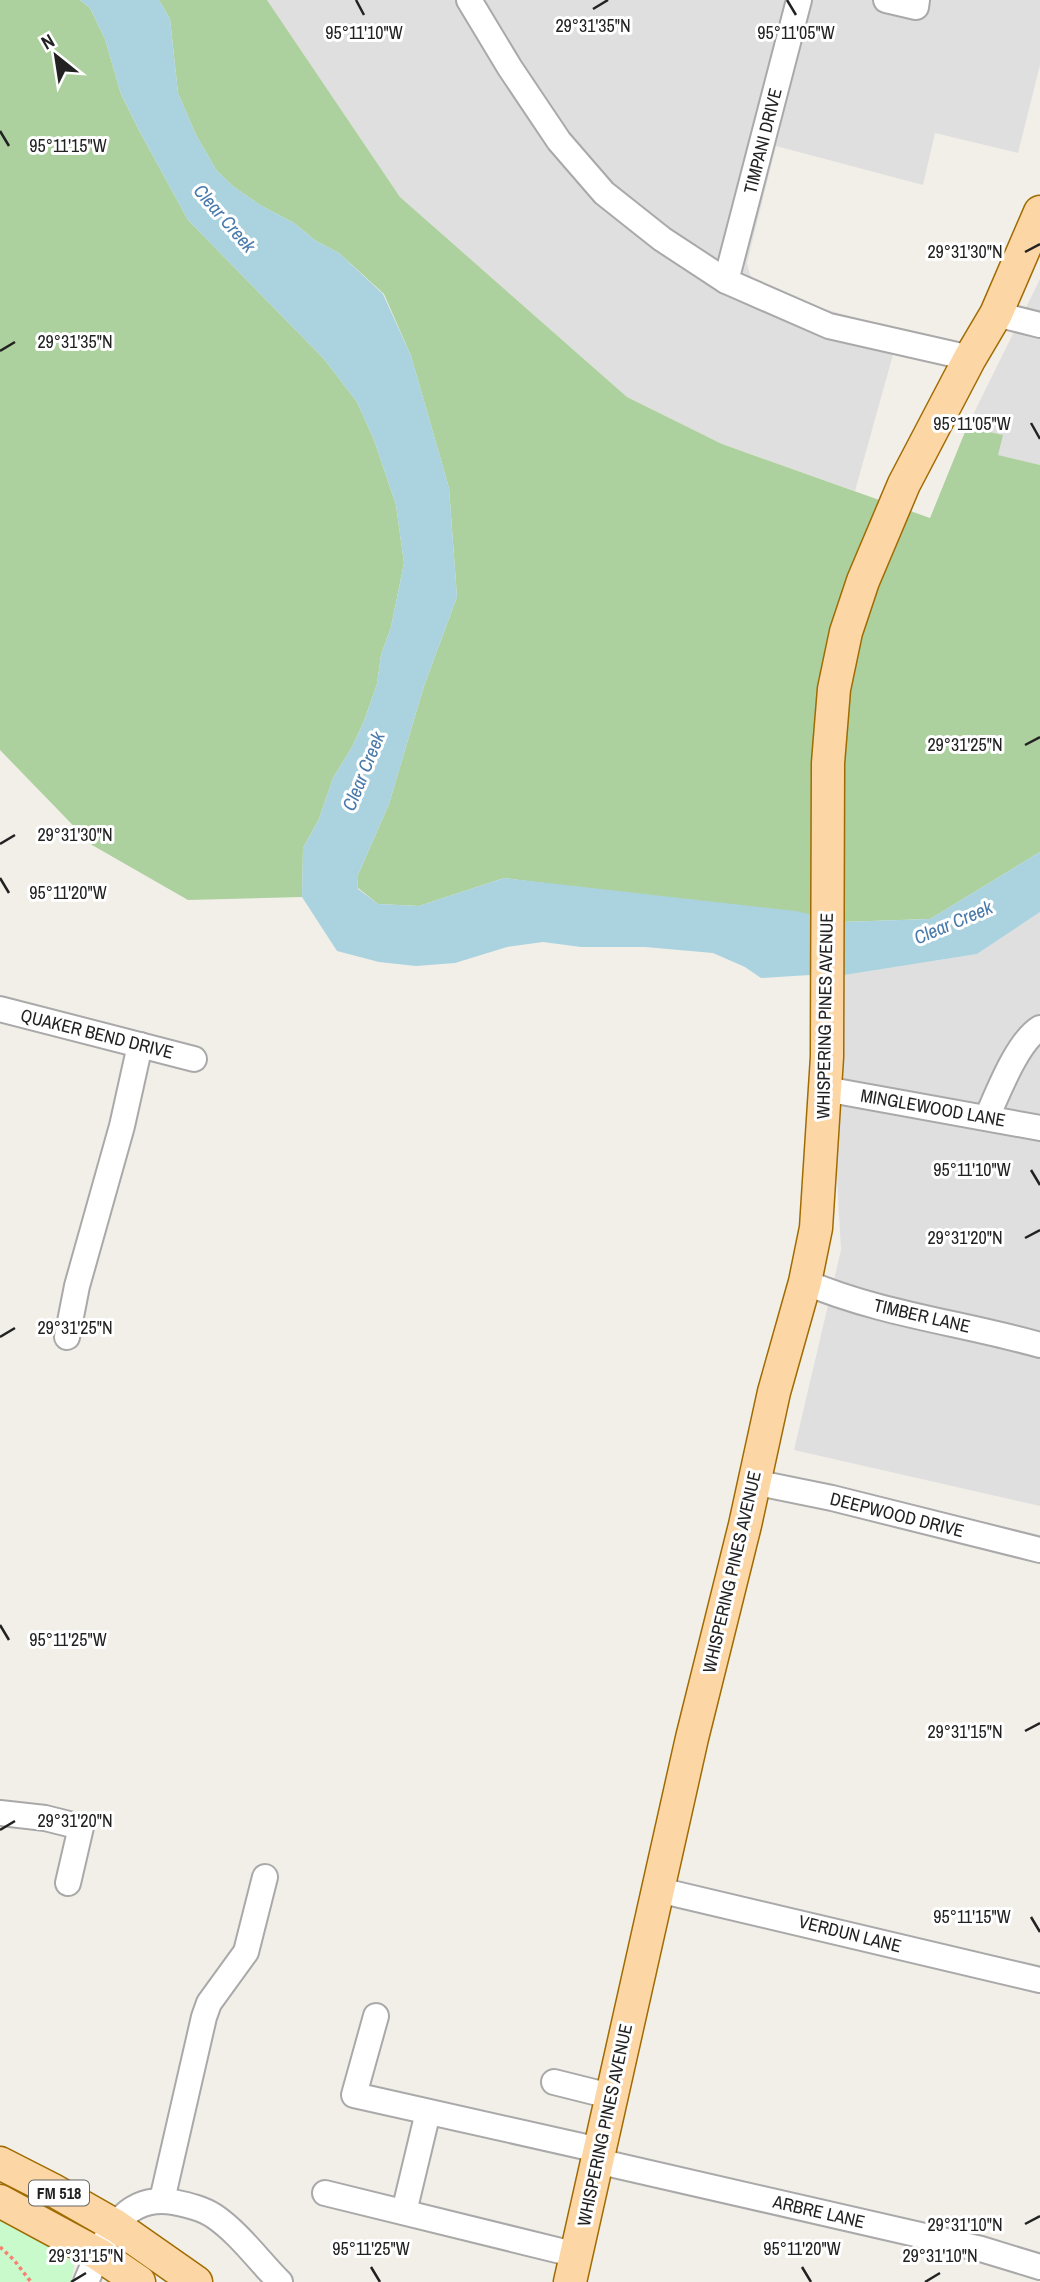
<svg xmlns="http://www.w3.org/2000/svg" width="1040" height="2282" viewBox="0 0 1040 2282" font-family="'Archivo Narrow',sans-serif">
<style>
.residential{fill:#e0dfdf}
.forest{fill:#add19e}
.park{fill:#c8facc}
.water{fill:#aad3df}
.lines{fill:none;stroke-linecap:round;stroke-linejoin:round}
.minor-casing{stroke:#a9a9a9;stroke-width:28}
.major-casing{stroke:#a06b00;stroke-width:35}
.path{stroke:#fa8072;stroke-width:3.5;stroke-dasharray:3.5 3.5;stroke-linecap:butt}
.minor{stroke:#fff;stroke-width:24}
.major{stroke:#fcd6a4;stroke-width:32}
.ticks{fill:none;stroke:#222;stroke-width:2.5}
.labels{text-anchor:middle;stroke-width:6;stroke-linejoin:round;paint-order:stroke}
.shield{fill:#fff;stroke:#646464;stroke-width:2}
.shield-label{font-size:16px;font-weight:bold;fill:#222}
.street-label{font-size:18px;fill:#222;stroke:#fff}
.water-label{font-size:19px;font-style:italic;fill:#4a7aab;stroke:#fff}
.ticks-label{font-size:18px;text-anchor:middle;fill:#222;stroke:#fff;stroke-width:6;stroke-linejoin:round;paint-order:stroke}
</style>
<rect width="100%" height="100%" fill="#f2efe9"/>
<g class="residential">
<path d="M267,0H1040V65L1018,153L935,133L923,185L776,146L747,263L750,275L759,284L810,305L856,318L894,351L855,491L722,444L627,397L400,197Z"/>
<path d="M1040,279V465L997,455L1002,435L967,427Z"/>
<path d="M1040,912V1506L794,1450L841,1250L836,1161L838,976L977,954Z"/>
</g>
<g class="forest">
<path d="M0,0H80L90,8L105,39L121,94L141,134L188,220L324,359L357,402L374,440L396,505L404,563L391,627L381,655L377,684L364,721L352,747L333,778L319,819L303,848L302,897L188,900L92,845L0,750Z"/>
<path d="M159,0H267L400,197L627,397L722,444L930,518L967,427L1003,435L998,455L1040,465V852L930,919L841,922L504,878L419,906L378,904L358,888L357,877L389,804L424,686L457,597L449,488L411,356L384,294L339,253L316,241L294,223L260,205L234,187L217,171L196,135L178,93L170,19Z"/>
</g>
<path class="park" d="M0,2214L63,2248L75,2263L71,2282H0Z"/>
<path class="water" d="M80,0H159L170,19L178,93L196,135L217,171L234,187L260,205L294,223L316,241L339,253L383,294L411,356L449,488L457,597L424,686L389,804L357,877L358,889L378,904L419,906L504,878L796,911L841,922L930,919L1040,852V912L977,954L838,976L810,975L761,978L745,967L713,953L645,947H581L543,942L507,947L455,963L416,966L379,962L337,951L302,897L303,848L319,819L333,778L352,747L364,721L377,684L381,655L391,627L404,563L396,505L374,440L357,402L324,359L188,220L141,134L121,94L105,39L90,8Z"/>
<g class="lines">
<defs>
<g id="minor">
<path d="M469,0L510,68L559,141L604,193L662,239L726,281L829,326L970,358"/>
<path d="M886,0L916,7L917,0"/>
<path d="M726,281L799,0"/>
<path d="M996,314L1040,325"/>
<path d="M0,1009L194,1059"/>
<path d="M825,1089L1040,1128"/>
<path d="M987,1117C998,1093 1017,1042 1040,1028"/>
<path d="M805,1282C880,1314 962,1323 1040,1345"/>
<path d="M67,1337L77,1286L122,1126L140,1045"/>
<path d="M753,1482L832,1498L1040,1550"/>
<path d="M0,1813L45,1818L81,1827L68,1883"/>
<path d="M659,1890L1040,1980"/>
<path d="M376,2016L354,2095L599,2150"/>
<path d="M554,2082L610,2096"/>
<path d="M597,2161L981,2249L1040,2267"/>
<path d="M325,2193L577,2255"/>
<path d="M162,2200L204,2017L209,2003L246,1952L265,1877"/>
<path d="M404,2212L428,2112"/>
<path d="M86,2282C103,2242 121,2193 173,2202C187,2205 202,2208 214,2216C239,2233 259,2261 280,2282"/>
</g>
<g id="major">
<path d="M0,2163L51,2189L116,2226L196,2282"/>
<path d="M0,2201L98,2254L139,2282"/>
<path d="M570,2282L692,1738L745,1525L774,1392L805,1282L816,1228L827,1057L828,763L834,689L846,632L863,581L904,484L970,358L996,314L1040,212"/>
</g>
</defs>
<use href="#minor" class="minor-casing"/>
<use href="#major" class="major-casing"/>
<path class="path" d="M0,2247L14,2260L31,2282"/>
<use href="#minor" class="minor"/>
<use href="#major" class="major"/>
</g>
<path class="ticks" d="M356,0L364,15M787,0L796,15M593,9L608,0M0,131L9,146M1025,252L1040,244M0,351L15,342M1031,423L1040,439M1025,745L1040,737M0,844L15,835M0,878L9,893M1031,1170L1040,1185M1025,1238L1040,1230M0,1337L15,1328M0,1625L9,1640M1025,1731L1040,1723M0,1830L15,1821M1031,1917L1040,1932M1025,2224L1040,2216M371,2267L380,2282M802,2267L811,2282M71,2282L86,2273M925,2282L940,2273"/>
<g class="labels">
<rect class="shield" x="29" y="2180.5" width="60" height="25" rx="5"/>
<g class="shield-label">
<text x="59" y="2199">FM 518</text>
</g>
<g class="street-label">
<text transform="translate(763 141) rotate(-76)" y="6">TIMPANI DRIVE</text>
<text transform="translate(825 1016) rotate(-89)" y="6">WHISPERING PINES AVENUE</text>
<text transform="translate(97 1034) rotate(14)" y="6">QUAKER BEND DRIVE</text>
<text transform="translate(933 1108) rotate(10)" y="6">MINGLEWOOD LANE</text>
<text transform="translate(922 1316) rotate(13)" y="6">TIMBER LANE</text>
<text transform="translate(897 1515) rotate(14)" y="6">DEEPWOOD DRIVE</text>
<text transform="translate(732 1572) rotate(-77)" y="6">WHISPERING PINES AVENUE</text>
<text transform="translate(850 1934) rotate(14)" y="6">VERDUN LANE</text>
<text transform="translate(605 2125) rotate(-78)" y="6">WHISPERING PINES AVENUE</text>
<text transform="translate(819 2212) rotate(13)" y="6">ARBRE LANE</text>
</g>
<g class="water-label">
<text transform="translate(225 218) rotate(49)" y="7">Clear Creek</text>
<text transform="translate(363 771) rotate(-68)" y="7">Clear Creek</text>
<text transform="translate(953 922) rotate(-23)" y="7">Clear Creek</text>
</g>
</g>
<g class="ticks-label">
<text x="593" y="32">29°31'35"N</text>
<text x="364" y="39">95°11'10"W</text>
<text x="796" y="39">95°11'05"W</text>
<text x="68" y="152">95°11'15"W</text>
<text x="965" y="258">29°31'30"N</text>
<text x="75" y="348">29°31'35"N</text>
<text x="972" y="430">95°11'05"W</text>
<text x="965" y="751">29°31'25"N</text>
<text x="75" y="841">29°31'30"N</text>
<text x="68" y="899">95°11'20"W</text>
<text x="972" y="1176">95°11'10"W</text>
<text x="965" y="1244">29°31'20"N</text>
<text x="75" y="1334">29°31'25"N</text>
<text x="68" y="1646">95°11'25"W</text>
<text x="965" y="1738">29°31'15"N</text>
<text x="75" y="1827">29°31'20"N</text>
<text x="972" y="1923">95°11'15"W</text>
<text x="965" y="2231">29°31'10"N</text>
<text x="371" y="2255">95°11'25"W</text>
<text x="802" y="2255">95°11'20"W</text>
<text x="86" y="2262">29°31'15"N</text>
<text x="940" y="2262">29°31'10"N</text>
</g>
<g transform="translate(56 56) rotate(330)" stroke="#ffffff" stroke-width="5" paint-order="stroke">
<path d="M0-5L12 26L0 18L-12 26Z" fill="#222222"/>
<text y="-10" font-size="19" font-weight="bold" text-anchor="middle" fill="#222222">N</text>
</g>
</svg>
